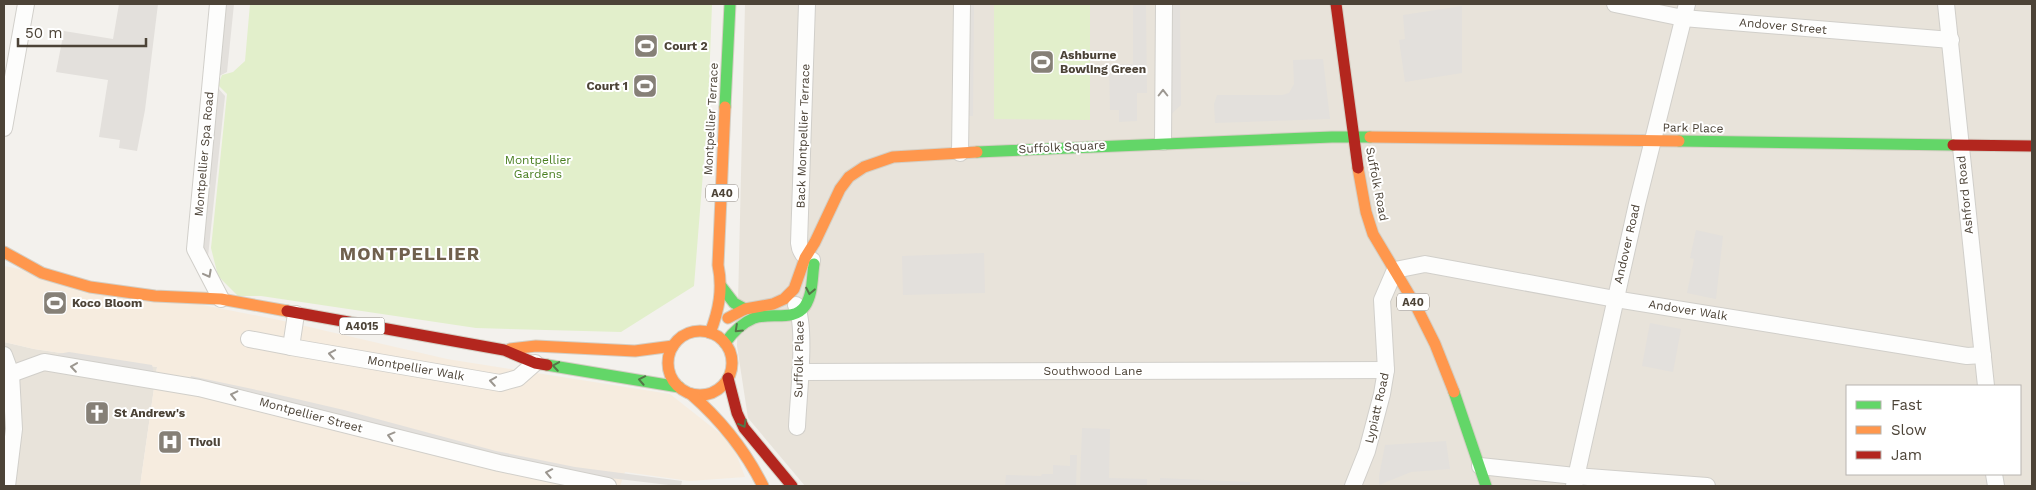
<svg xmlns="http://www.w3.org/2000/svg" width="2036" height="490" viewBox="0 0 2036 490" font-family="'Work Sans',sans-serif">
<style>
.residential{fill:#e8e3da;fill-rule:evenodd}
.commercial{fill:#f6ecdf}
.green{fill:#e2efcb}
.parking{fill:#e3e0dc}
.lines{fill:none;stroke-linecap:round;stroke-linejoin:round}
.street-casing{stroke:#d1cfca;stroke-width:18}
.fast-casing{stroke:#d4cec3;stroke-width:13}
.slow-casing{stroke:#d4cec3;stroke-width:13}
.jam-casing{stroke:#d4cec3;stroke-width:13}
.street{stroke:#fdfdfc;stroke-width:16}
.fast{stroke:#63d668;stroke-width:11}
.slow{stroke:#ff974d;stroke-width:11}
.jam{stroke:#b3261e;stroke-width:11}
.oneway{stroke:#9c9790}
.oneway2{stroke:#547648}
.labels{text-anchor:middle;stroke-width:4;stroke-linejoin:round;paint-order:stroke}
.shield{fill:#fff;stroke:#827b73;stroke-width:1}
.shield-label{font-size:11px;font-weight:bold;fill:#4c4337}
.street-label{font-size:12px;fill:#4c4337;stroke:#fff}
.poi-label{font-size:12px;font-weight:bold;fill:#4c4337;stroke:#fff;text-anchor:start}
.park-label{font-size:12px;fill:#4a7f22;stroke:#fff}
.district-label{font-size:18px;font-weight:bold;letter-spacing:1px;fill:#70604d;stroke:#fff}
</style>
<rect width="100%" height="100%" fill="#f3f1ed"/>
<g class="residential">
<path d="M745,4H2032V486H805L748,418L737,346ZM1847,386H2020V474H1847Z"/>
<path d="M4,342L34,349L157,367L140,486H4Z"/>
</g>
<path class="commercial" d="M4,266L279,320L447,359L670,394L732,443L745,477L690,481L625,472L620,486H140L157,367L34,349L4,342Z"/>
<g class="green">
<path d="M250,4H712L708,110L694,286L621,332L476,328L261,296H238L218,276L211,248L227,94L218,85L222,75L233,72L245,61Z"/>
<path d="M994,4H1090V120L994,119Z"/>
</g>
<g class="parking">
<path d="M119,4H158L145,110L137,151L119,148L120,140L99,137L108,80L56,72L64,31L113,39Z"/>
<path d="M224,4H234L227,72L217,77Z"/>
<path d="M969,4H974L973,116H968Z"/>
<path d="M1133,4H1146L1147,93H1137V121L1119,122V110H1110L1109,65L1133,64Z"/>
<path d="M1168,4H1180L1181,105L1168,117Z"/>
<path d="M1462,6V73L1405,82L1399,40L1405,39L1403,15Z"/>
<path d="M1323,59L1330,119L1215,123L1214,104L1217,95H1282L1289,93L1294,84L1293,60Z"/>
<path d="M217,87L225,96L207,266L199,257Z"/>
<path d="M1696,230L1723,236L1716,299L1687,293L1694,259L1690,258Z"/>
<path d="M984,253L985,293L903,295L902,256Z"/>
<path d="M1650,323L1681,329L1673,372L1642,366Z"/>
<path d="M69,352L152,365L154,373L60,359L58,354Z"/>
<path d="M191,376L271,393L344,410L496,451L575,467L682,481L681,486H677L610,478L507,460L189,382Z"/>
<path d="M1082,428L1110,429L1109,478L1147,479V486H1080Z"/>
<path d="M1446,441L1450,469L1411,472L1379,485V476L1385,445Z"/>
<path d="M1070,455H1077L1076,486H1005L1006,475L1041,476L1042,474H1053V465L1070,466Z"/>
<path d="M1160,478L1250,482V486H1160Z"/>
</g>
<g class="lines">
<defs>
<g id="street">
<path d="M218,4L195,249L221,299"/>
<path d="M807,4L799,243C800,252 803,257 812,260"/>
<path d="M1615,4L1683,18L1951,40"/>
<path d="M1946,4L1986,386"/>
<path d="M4,128L26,4"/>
<path d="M1163,142L1164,4"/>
<path d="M960,153L962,4"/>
<path d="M796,305C807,327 798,398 797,427"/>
<path d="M296,314L291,347L500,383L518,378L535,363"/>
<path d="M249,339L291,347"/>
<path d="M4,355L11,374L14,429L7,486"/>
<path d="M800,372L1386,370"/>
<path d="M11,374L44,362L199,388L499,463L608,486"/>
<path d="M1480,466L1575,476L1707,486"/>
<path d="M1994,474L1996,486"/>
<path d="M1353,486L1367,451L1382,394L1386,370L1382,300L1395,270L1425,264L1615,299L1967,356L1983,355"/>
<path d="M1574,486L1637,204L1687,4"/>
</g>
<g id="fast">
<path d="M725,107L730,4"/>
<path d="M1679,141L1953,145"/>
<path d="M977,152L1332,137H1370"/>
<path d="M721,286L734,303L745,309"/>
<path d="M725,343C733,332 742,323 754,318C771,312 794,322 805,306C813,294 812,277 814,264"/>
<path d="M547,365L679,387"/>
<path d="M1454,392L1486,486"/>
</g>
<g id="slow">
<path d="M1370,137L1679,141"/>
<path d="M1358,168L1366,212L1373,234L1416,306L1435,344L1454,392"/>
<path d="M4,252L42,273L90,287L155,296L221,299L287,311"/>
<path d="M728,318L745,309L773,304L784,299L794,289L805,258L815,242L840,189L849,177L864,167L893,157L977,152"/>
<circle cx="700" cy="363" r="32"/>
<path d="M710,333C719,310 723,289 718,265L725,107"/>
<path d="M510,349L536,346L635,351L673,346"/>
<path d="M691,394C722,421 745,450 763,486"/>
</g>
<g id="jam">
<path d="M1336,4L1358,168"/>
<path d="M1953,145L2032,146"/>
<path d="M287,311L504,350L535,363L547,365"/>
<path d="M728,378L737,413L744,428L792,486"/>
</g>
</defs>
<use href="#street" class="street-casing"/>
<use href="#fast" class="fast-casing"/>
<use href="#slow" class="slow-casing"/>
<use href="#jam" class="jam-casing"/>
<use href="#street" class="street"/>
<use href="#fast" class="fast"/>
<use href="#slow" class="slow"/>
<use href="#jam" class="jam"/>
</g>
<defs><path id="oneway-chevron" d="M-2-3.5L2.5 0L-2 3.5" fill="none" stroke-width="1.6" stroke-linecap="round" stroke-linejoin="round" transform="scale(1.25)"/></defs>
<g class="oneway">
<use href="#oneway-chevron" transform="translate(1163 93) rotate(-90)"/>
<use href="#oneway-chevron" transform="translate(208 274) rotate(62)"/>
<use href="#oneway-chevron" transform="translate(332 354) rotate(-170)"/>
<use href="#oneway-chevron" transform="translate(74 367) rotate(-172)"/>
<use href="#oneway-chevron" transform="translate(493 381) rotate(-171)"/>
<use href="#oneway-chevron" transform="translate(234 395) rotate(-167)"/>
<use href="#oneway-chevron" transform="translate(391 436) rotate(-165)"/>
<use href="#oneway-chevron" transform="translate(549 473) rotate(-169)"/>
</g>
<g class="oneway2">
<use href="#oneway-chevron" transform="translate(810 291) rotate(101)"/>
<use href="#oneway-chevron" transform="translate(738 329) rotate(137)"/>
<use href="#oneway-chevron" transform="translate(556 366) rotate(-171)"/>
<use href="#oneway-chevron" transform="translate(642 380) rotate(-169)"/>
<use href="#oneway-chevron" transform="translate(743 424) rotate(61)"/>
</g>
<defs>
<symbol id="stadium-square" viewBox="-11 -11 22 22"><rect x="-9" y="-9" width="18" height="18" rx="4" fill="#868077" stroke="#fff"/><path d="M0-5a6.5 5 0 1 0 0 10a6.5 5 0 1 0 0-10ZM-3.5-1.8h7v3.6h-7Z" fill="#fff"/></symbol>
<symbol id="church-square" viewBox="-11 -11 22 22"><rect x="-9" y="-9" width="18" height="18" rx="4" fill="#868077" stroke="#fff"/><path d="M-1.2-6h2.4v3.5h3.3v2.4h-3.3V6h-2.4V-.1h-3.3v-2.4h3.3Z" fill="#fff"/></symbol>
<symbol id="hospital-square" viewBox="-11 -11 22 22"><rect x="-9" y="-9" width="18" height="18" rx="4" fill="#868077" stroke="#fff"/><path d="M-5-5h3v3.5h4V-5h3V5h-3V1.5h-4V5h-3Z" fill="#fff"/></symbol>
</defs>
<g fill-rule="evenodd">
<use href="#stadium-square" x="632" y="32" width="28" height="28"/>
<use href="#stadium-square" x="1028" y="48" width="28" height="28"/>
<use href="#stadium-square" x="631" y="72" width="28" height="28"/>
<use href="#stadium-square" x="41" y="289" width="28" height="28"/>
<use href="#church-square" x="83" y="399" width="28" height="28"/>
<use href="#hospital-square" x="156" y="428" width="28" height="28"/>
</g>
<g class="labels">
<g class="shield">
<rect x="706" y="184.5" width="32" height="17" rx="4"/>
<rect x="1397" y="293.5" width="32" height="17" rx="4"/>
<rect x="339.5" y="317.5" width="45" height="17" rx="4"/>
</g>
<g class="shield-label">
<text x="722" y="197">A40</text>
<text x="1413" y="306">A40</text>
<text x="362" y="330">A4015</text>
</g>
<g class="street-label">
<text transform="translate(1783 26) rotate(5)" y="4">Andover Street</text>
<text transform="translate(711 119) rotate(-87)" y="4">Montpellier Terrace</text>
<text transform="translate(1693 128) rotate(1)" y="4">Park Place</text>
<text transform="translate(803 136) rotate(-88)" y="4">Back Montpellier Terrace</text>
<text transform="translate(1062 147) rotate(-3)" y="4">Suffolk Square</text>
<text transform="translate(204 154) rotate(-85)" y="4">Montpellier Spa Road</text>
<text transform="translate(1377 184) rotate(79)" y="4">Suffolk Road</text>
<text transform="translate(1965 195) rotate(-96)" y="4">Ashford Road</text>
<text transform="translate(1627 244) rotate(-77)" y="4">Andover Road</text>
<text transform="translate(1688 310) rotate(9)" y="4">Andover Walk</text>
<text transform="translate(799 359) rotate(-89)" y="4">Suffolk Place</text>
<text transform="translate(416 368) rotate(10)" y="4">Montpellier Walk</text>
<text x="1093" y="375">Southwood Lane</text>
<text transform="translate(1377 408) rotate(-77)" y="4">Lypiatt Road</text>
<text transform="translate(311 415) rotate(15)" y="4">Montpellier Street</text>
</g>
<g class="poi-label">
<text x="664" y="50">Court 2</text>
<text x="1060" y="59">Ashburne<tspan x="1060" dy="14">Bowling Green</tspan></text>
<text x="628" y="90" text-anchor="end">Court 1</text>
<text x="72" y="307">Koco Bloom</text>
<text x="114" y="417">St Andrew's</text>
<text x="188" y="446">Tivoli</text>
</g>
<g class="park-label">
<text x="538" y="164">Montpellier<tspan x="538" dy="14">Gardens</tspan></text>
</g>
<g class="district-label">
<text x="410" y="260">MONTPELLIER</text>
</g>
</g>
<rect width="2036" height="490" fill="none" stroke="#4c4337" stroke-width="10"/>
<rect x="1846" y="385" width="175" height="90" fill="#ffffff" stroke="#b7b4af"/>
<rect x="1856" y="401" width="25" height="8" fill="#63d668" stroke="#b7b4af"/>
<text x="1891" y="410" font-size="15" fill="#4c4337">Fast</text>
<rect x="1856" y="426" width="25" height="8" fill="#ff974d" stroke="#b7b4af"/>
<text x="1891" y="435" font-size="15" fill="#4c4337">Slow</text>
<rect x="1856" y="451" width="25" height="8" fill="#b3261e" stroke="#b7b4af"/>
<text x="1891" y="460" font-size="15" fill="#4c4337">Jam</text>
<path d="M18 38v8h128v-8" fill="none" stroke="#4c4337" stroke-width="2.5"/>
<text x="25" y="38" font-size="15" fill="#4c4337" stroke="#ffffff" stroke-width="4" paint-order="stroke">50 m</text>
</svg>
